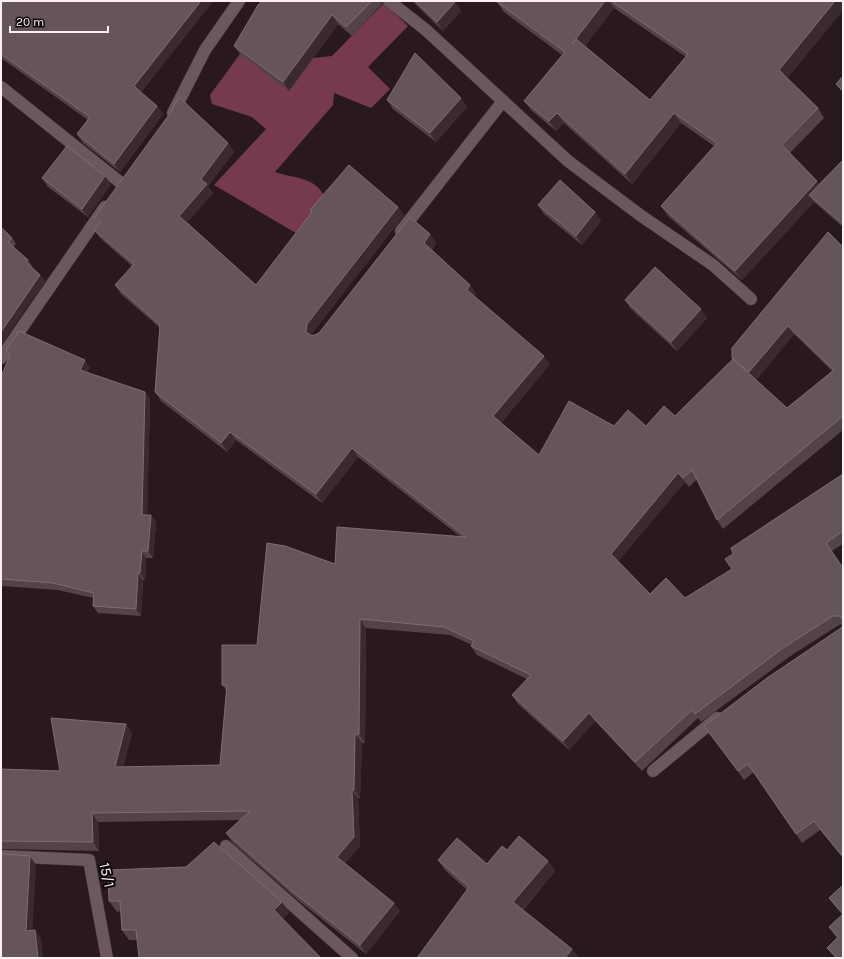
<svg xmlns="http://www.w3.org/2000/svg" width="844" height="959" viewBox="0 0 844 959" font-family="Karla,sans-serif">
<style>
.forest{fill:#753a4f}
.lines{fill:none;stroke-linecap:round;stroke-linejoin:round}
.minor-casing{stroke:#403437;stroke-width:13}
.minor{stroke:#6b585e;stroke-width:12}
.wall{fill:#534247;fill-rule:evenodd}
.shaded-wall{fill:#3a2a2f}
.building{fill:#655559;stroke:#7d6d72}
.labels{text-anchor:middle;stroke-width:4;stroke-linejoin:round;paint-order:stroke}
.street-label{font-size:15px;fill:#fcf0f3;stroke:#0d0708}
</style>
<rect width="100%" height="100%" fill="#29191e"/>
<path class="forest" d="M384,3L408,26L368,67L390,89L371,108L334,93L333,105L275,172C295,179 317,176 326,200L301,236L214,185L266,129L252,117L212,104L210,95L240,54L312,58L332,56Z"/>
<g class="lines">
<defs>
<g id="minor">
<path d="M389,1L426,30L568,161L640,215L713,265L751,299"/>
<path d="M1,87L121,183"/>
<path d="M173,113L205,50L239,1"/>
<path d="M401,231L503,101"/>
<path d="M1,358L105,207"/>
<path d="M653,771L717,718"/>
<path d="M226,846L352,958"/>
<path d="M1,856L89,860L107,958"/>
</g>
</defs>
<use href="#minor" class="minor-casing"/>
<use href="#minor" class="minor"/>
</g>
<g class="wall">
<path d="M1,1H213L141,92L157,106L163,114L120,172L83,143L77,134L88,120L1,58Z"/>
<path d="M262,1H383L382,4L352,36L338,24L289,91L240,54L234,46Z"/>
<path d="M412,1H454L461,11L443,31Z"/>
<path d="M498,1H843V10L787,78L818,108L824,118L790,153L819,184L843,160V227L814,202L742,280L668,216L661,206L714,146L681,123L632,184L564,123L556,131L531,110L524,101L562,55L504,12L497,2ZM614,8L686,57L650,100L585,46Z"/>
<path d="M843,76V93L836,84Z"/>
<path d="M387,100L467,107L436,142L393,109Z"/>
<path d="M228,143L234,152L208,186L213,193L187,222L256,285L312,213L310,210L398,207L404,215L313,332V336L319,333L430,234L436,243L432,250L470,285L476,294L474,296L550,364L501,423L539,455L614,426H646L675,416L733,359L843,247V430L723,529L717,520L697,479L689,487L685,482L618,561L650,594L685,598L732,569L733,554L843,474V544L832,551L843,568V624L839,625L789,657L701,722L698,718L642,771L595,721L569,750L518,704L512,695L527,679L477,655L471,646L472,645L450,635L366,628L365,743H362L360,798H358L360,846L345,863L394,903L400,911L366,954L299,901L232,842L226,833L241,820L98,822L99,851L1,849V769L60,771L132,733L123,767L220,765L226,690L222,685L257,645L335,564L461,537L358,457L322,503L236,440L227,452L161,401L155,392L160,328L121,294L115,285L132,266L100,238L94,230L99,224L94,218ZM794,334L832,371L787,408L756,380Z"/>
<path d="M42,178L111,184L88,217L48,187Z"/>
<path d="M538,205L595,212L601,221L582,245L544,214Z"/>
<path d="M1,227L12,238L16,244L13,247L28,260L32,266L31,267L40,275L45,281L1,345Z"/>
<path d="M625,300L707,318L677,351L631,309Z"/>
<path d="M6,350L90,367L87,373L145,392L150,399L147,515H151L156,522L153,558H146L145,580H143L141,616L98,613L93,606V598L58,590L1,586V377L10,356Z"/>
<path d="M843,625V858L820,830L802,843L754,772L744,780L704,726L841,628Z"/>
<path d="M507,850L548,861L555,871L523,910L467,890L445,870L438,860L487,864Z"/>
<path d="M108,870L282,902L289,912L283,918L137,940H129L122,930L121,911L117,912L109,901Z"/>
<path d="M843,885V958H835L827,948L837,938L829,927L842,914L835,906L829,898Z"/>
</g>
<g class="shaded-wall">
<path d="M201,1H213L140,94L134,86Z"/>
<path d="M605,1H609L614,8L579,54L572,44Z"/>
<path d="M835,1H843V10L786,80L779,70Z"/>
<path d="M455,2L461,11L443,31L437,22Z"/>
<path d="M332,15L338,24L289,91L283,82Z"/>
<path d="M461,98L467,107L436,142L430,133Z"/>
<path d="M157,106L163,114L120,172L114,164Z"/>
<path d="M557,113L564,123L556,131L549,121Z"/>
<path d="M674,113L681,123L632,184L625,174Z"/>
<path d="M228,143L234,152L208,186L213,193L186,224L179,216L201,179Z"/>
<path d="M105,176L111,184L88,217L82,209Z"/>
<path d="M817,181L824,191L809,195L814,202L742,280L735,271Z"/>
<path d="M398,207L404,215L313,332L312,340L306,332L307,324Z"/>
<path d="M595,212L601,221L582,245L576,236Z"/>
<path d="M430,234L436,243L430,252L424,243Z"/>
<path d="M40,275L45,281L1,345V332Z"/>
<path d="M470,285L476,294L473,298L467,290Z"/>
<path d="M701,309L707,318L677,351L671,342Z"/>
<path d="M788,326L794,334L755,381L749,372Z"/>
<path d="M544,356L550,364L499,425L493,416Z"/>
<path d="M85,360L90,367L85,377L80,370Z"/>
<path d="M145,392L150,399L147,522L142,515Z"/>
<path d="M230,432L236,440L227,452L221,443Z"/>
<path d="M352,448L358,457L322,503L316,494Z"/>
<path d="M678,473L685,482L617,563L611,554Z"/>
<path d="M151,515L156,522L153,558L148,551Z"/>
<path d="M142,551L146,558L145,580L140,573Z"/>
<path d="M138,573L143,580L141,616L136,609Z"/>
<path d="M360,619L366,628L365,743L359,734Z"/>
<path d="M589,713L595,721L569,750L563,741Z"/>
<path d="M126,724L132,733L121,776L115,767Z"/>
<path d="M355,734L362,743L360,798L354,790Z"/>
<path d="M352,790L358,798L360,846L343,866L337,857Z"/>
<path d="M92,813L98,822L99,851L93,842Z"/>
<path d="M30,856L36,865L32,940L26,931Z"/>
<path d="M548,861L555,871L520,912L513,902Z"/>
<path d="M282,902L289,912L282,920L274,910Z"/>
<path d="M394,903L400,911L366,954L360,945Z"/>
<path d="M35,930L41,938L43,958H38Z"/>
<path d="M572,949L579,958H565Z"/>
</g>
<g class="building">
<path d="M1,1H201L134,86L157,106L114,164L77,134L90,117L1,54Z"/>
<path d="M262,1H372L346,27L332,15L283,82L234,46L258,5Z"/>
<path d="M415,1H454L455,2L437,22Z"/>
<path d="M498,1H605L572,44L576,39L650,100L688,54L611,1H835L779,70L818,108L782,145L817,181L735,271L661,206L717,143L674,113L625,174L557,113L549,121L524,101L565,52L497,2Z"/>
<path d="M415,53L461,98L430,133L387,100Z"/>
<path d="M843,76V91L836,84Z"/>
<path d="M179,97L228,143L201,179L207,184L179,216L256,285L312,212L310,210L349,165L398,207L307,324L306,332L312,336L319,333L410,217L430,234L424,243L470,285L467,290L544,356L493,416L539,455L569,401L614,426L628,410L646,426L664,406L675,416L733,359L787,408L834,370L788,326L749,372L732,358V348L828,232L843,247V416L717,520L692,470L683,478L678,473L611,554L650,594L666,578L685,598L732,569L725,559L733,554L731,548L843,474V531L826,543L843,568V620L840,616H833L783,648L695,714L692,710L635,762L589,713L563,741L512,695L531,675L471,646L474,641L444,627L360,619L359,734H355L354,790H352L354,837L337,857L394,903L360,945L293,892L226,833L250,811L92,813L93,842L1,841V769L60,771L51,718L126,724L115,767L220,765L227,685H222V645H257L267,543L285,546L335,564L337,527L466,537L352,448L316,494L230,432L221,443L155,392L160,325L115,285L134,264L94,230L100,222L94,218L171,112Z"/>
<path d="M67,146L105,176L82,209L42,178Z"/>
<path d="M843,160V224L809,195Z"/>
<path d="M560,180L595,212L576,236L538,205Z"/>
<path d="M1,227L12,238L8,242L28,260L26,262L40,275L1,332Z"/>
<path d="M655,267L701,309L671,342L625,300Z"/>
<path d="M19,331L85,360L80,370L145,392L142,515H151L148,551H142L140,573H138L136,609L93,606L94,593L53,583L1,579V377L10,355L6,350Z"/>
<path d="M843,625V857L814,821L796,834L748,764L738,771L704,726L767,678L841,628Z"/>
<path d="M519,836L548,861L513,902L572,949L565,958H417L469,887L438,860L457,838L487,864L502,846L507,850Z"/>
<path d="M214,842L282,902L274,910L321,958H139L136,930H122L120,901H109L108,870L186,867Z"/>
<path d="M1,854L30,856L26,931L35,930L38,958H1Z"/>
<path d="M843,885V914L829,898Z"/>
<path d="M843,914V958H838L827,948L838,937L829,927Z"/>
</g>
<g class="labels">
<g class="street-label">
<text transform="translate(107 875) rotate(77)" y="5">15/1</text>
</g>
</g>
<rect width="844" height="959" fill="none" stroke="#fcf0f3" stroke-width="4"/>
<path d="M10 26v6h98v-6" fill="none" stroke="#fcf0f3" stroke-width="2"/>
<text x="16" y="26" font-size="12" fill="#fcf0f3" stroke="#0d0708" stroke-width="3" paint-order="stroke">20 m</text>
</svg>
